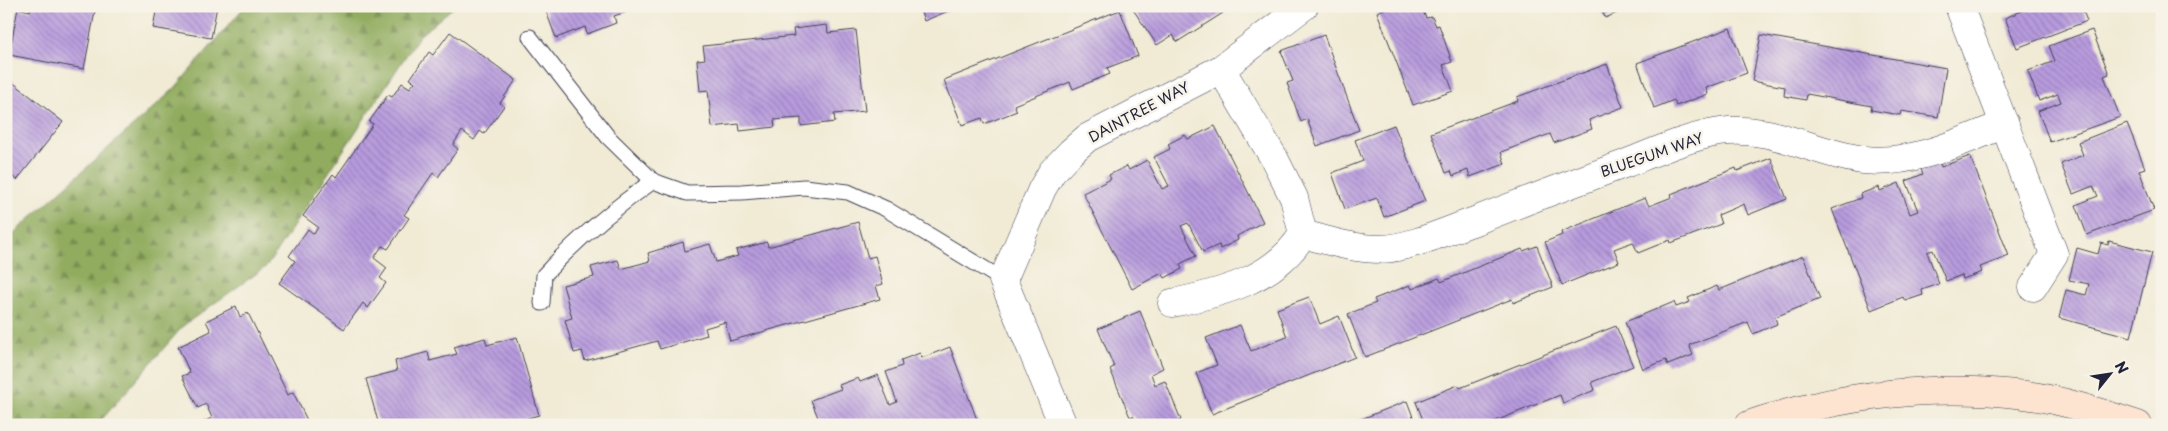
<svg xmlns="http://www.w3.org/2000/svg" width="2168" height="431" viewBox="0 0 2168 431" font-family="'Playpen Sans',sans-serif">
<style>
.forest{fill:url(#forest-firs);stroke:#5a674d}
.building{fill:url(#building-back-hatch)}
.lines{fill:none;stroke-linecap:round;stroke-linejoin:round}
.lane-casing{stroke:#414052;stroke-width:17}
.street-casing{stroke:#414052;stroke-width:29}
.secondary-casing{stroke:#414052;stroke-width:29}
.lane{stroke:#fff;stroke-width:15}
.street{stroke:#fff;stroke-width:28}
.secondary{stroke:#fde4d1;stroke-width:28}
.labels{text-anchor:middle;stroke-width:5;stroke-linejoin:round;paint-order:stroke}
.street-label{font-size:14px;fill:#22223b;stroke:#f7f3e8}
</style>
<defs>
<pattern id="forest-firs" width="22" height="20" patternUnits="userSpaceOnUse" patternTransform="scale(1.25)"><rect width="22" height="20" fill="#91ac5f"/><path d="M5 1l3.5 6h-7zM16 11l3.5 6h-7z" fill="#768c50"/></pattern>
<pattern id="building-back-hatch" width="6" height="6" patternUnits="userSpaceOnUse" patternTransform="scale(1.25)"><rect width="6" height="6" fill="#b89bde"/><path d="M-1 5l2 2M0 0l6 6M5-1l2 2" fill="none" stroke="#957eb5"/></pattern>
</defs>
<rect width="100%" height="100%" fill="#f7f3e8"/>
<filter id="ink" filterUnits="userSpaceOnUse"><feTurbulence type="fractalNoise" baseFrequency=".02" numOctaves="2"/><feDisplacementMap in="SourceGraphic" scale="10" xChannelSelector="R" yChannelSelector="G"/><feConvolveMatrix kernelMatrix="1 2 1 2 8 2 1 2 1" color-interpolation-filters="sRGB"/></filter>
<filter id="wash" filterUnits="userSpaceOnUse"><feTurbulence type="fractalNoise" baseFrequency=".0096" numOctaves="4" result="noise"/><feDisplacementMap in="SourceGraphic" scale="20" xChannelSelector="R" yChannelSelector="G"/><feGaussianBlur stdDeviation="1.12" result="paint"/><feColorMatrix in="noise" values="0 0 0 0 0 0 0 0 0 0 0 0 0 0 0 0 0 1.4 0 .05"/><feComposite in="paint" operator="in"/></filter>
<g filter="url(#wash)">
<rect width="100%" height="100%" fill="#f1ebd5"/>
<path class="forest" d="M245,6H455L419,36L267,266L184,325L97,425H6V240L174,89Z"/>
<g id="blocks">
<g class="building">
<path d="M31,6H96L84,69L9,55L18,8L30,11Z"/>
<path d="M157,6H217L211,38L153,28Z"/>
<path d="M544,6H624L626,12L614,16L616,23L587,34L585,27L556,38Z"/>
<path d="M919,6H960L924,21Z"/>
<path d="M1133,6H1219L1223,13L1177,42L1173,35L1157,45L1132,8Z"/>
<path d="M1392,6H1421L1426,18L1432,17L1436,26L1439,25L1452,62L1443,65L1453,91L1413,105L1377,12Z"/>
<path d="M1600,6H1634L1605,18Z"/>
<path d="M2033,6H2081L2087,21L2017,48L2005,18Z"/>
<path d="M1120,10L1138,56L1107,68L1110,74L1073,89L1070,82L1014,105L1017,111L984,124L982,118L962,125L944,80Z"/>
<path d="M827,25L828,33L856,30L865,111L834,114L835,122L801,126V118L774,120L775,127L740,131L739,124L712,127L708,90L700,91L697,60L705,59L703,46L794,36L793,29Z"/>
<path d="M1730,28L1747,73L1706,88L1708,94L1676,106L1674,100L1654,108L1637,63Z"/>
<path d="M2092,30L2109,74L2104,76L2120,117L2050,142L2038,111L2061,102L2058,94L2039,101L2028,71L2055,61L2049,46Z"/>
<path d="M450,32L516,80L500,103L504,106L484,134L480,131L474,140L462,131L453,145L458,149L438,177L433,173L404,215L409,218L388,249L382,246L374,258L387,268L380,278L386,283L368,308L363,303L344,329L279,283L295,261L289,256L308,229L314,234L318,227L303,216L333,174L336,177L373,124L369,122L388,95L392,97L402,83L410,88L415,82L410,79L429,52L433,55Z"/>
<path d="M1324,35L1359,130L1317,146L1307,119L1301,122L1287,83L1293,81L1281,51Z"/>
<path d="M1761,35L1946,68L1938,117L1901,111L1900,115L1871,110L1872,106L1807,94L1806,100L1784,96L1785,87L1752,81Z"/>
<path d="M1607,64L1623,107L1589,120L1592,129L1554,143L1550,134L1501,152L1505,164L1470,177L1468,170L1453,176L1451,171L1446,173L1431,133L1518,101L1517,97Z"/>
<path d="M6,77L63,122L17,180L6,171Z"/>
<path d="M2127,123L2145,168L2139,170L2154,210L2087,235L2076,205L2098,196L2093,186L2073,194L2061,164L2083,155L2078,142Z"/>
<path d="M1394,125L1425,201L1384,217L1377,198L1345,209L1332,173L1363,161L1355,140Z"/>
<path d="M1215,126L1263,222L1237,236L1238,240L1220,249L1219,245L1203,252L1188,223L1181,226L1196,256L1180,264L1182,269L1165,278L1162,273L1132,289L1083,193L1111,179L1109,175L1127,166L1129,170L1147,160L1162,189L1169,186L1154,157L1170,149L1168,144L1185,135L1188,139Z"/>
<path d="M1970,156L2009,256L1980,267L1982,272L1963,279L1962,275L1946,281L1933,250L1927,252L1939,284L1922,290L1923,295L1905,301L1903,297L1871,310L1832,209L1861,198L1860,194L1879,187L1880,191L1899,183L1910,214L1918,211L1906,181L1923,174L1921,169L1940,162L1941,167Z"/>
<path d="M1771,158L1787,199L1748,215L1744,204L1718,215L1721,224L1671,243L1670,240L1638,253L1633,242L1614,249L1619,262L1562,285L1545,242L1562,235L1561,232L1645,198L1649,206L1672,197L1671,194L1736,168L1737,171Z"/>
<path d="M858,222L868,258L875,256L883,284L876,286L880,299L730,341L725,322L705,328L707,335L660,349L657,341L585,361L582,351L574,353L565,320L572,318L563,285L594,277L591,267L618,260L621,269L650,261L648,253L683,242L685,251L710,244L716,262L738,256L736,250L767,242L768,247Z"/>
<path d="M2109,241L2152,252L2131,337L2059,318L2066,290L2086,295L2089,284L2069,280L2077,248L2098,254L2101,243L2108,245Z"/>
<path d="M1537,246L1553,287L1513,303L1512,299L1365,357L1348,314L1376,303L1374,299L1410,285L1412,289L1439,278L1441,282L1522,249L1523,251Z"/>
<path d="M1803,256L1820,299L1775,317L1777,324L1753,334L1748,322L1689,345L1693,355L1668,365L1666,360L1643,369L1625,322L1674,302L1676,307L1690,302L1688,298L1717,286L1719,290Z"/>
<path d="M1309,297L1320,324L1339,316L1355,357L1212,414L1196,373L1217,365L1206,338L1240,325L1251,351L1287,337L1277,309Z"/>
<path d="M236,306L240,317L248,313L288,395L293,392L308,422L303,425H205L203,422L212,418L206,404L198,408L182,376L190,373L178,347L211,331L206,321Z"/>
<path d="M1140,311L1163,368L1151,374L1155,385L1165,381L1181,420L1177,422L1178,425H1137L1133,416L1130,417L1110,369L1114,367L1098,329Z"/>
<path d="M1616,326L1633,366L1592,382L1595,390L1563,403L1560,395L1493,422L1494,425H1425L1416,402L1458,385L1460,388Z"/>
<path d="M517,337L539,415L510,423V425H379L366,379L397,371L395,361L428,352L430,361L457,354L454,347L485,338L487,345Z"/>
<path d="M950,347L979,425H821L811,400L841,389L839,385L858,378L860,382L878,375L890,405L897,402L886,372L902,366L901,360L920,353L922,358Z"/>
<path d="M1407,401L1416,425H1346Z"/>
</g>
</g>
</g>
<g filter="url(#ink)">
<use href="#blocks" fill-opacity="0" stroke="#414052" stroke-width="1"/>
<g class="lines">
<defs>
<g id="lane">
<path d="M530,37L608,137L653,181L687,193L742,192L804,187L848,192L886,209L1003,280"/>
<path d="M542,303L544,275C577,239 613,209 653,181"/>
</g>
<g id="street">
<path d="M1959,6L2054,254L2033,287"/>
<path d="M1303,234C1329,241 1354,249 1381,249C1407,249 1449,230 1475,221C1525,201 1576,182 1627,163C1657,151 1688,137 1720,132C1772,124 1814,154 1864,160C1914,165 1959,142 2005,124"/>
<path d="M1172,303C1222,293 1276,279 1303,234L1294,198L1274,158L1221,69"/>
<path d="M1063,425L1003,280L1042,189L1052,172L1071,152L1087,138L1221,69L1304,6"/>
</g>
<path id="secondary" d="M1749,425C1763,419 1778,416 1792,412C1868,392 1947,385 2025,395C2063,400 2102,413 2138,425"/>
</defs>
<use href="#lane" class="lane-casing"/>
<use href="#street" class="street-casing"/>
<use href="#secondary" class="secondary-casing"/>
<use href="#lane" class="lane"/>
<use href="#street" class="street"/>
<use href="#secondary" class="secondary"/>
</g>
</g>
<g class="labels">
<g class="street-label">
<text transform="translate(1139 112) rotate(-28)" y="5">DAINTREE WAY</text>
<text transform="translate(1652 155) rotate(-19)" y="5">BLUEGUM WAY</text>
</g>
</g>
<rect width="2168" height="431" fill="none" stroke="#f7f3e8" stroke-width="25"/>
<g transform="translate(2110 374) rotate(60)" stroke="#f7f3e8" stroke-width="4" paint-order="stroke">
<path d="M0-4L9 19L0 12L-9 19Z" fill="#22223b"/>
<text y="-8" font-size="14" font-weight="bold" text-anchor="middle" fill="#22223b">N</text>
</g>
</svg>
